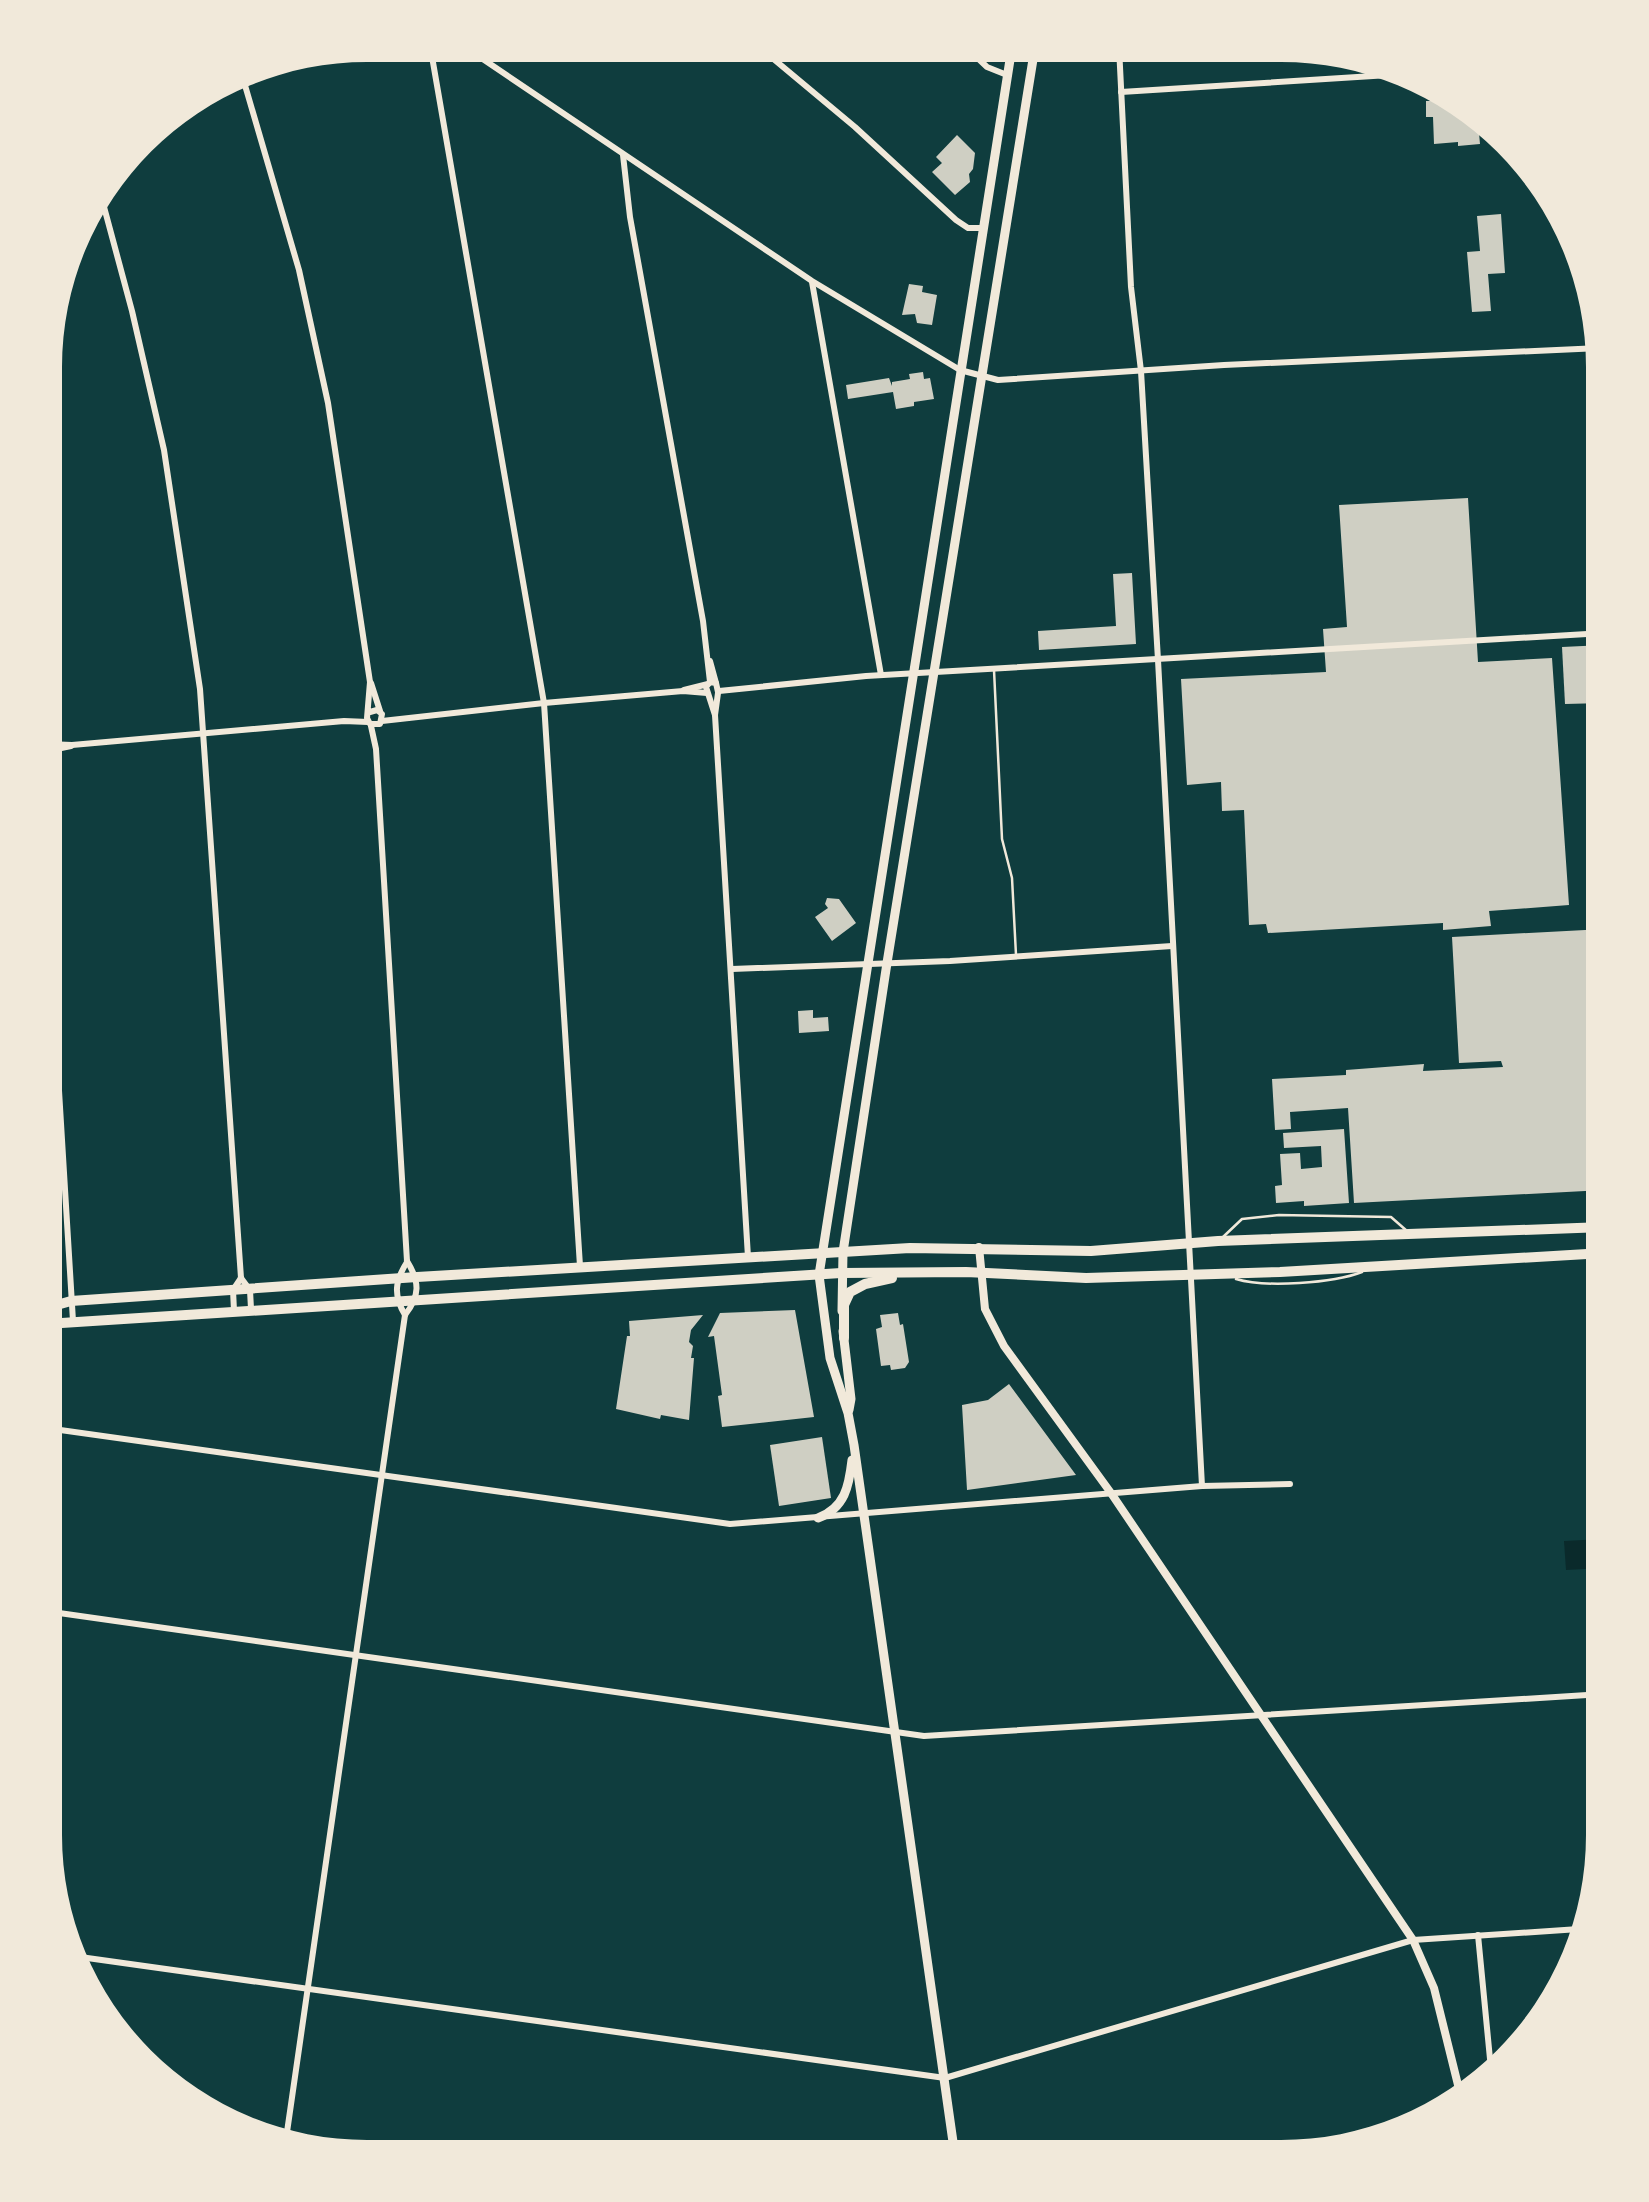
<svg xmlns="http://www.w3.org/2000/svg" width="1649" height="2202" viewBox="0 0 1649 2202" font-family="'Work Sans',sans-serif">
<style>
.water{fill:#0a2a2b}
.building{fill:#cfcfc3}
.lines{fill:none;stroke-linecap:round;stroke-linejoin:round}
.service{stroke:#f1e9da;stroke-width:2.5}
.minor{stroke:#f1e9da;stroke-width:6}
.tertiary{stroke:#f1e9da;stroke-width:8}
.secondary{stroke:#f1e9da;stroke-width:9}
.primary{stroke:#f1e9da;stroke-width:10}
</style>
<rect width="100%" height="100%" fill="#0f3d3e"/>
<path class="water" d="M1603,1539V1568L1566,1570L1564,1541Z"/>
<g class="building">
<path d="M1435,95L1477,111L1480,144L1458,146V142L1434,144L1433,117H1426V101H1435Z"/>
<path d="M957,135L975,153L973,169L969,174L970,182L955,195L932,172L942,163L936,157Z"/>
<path d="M1501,214L1505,273L1488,274L1491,311L1472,312L1467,252L1480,251L1477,216Z"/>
<path d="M909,284L923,286L922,292L937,295L932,325L917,323L915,314L902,315Z"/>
<path d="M923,372L924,379L930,378L934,399L914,402V406L896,409L893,392L848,399L846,385L889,378L892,386V382L910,379L909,374Z"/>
<path d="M1468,498L1478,662L1552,658L1569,905L1489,911L1491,926L1443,930V923L1268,933L1266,924L1249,925L1244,810L1222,811L1221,782L1187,785L1181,679L1326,672L1323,629L1347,627L1339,505Z"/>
<path d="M1132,573L1136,644L1039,650L1038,631L1116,626L1113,574Z"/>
<path d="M1604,645V703L1565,704L1562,647Z"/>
<path d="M827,898L839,899L856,923L832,941L815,917L828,908L825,904Z"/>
<path d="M1604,929V1190L1354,1203L1348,1108L1290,1112L1291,1129L1275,1130L1272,1079L1346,1075V1070L1424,1064L1423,1071L1503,1067L1501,1061L1459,1063L1452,937Z"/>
<path d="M813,1010V1018L828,1017L829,1031L799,1033L798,1011Z"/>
<path d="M1344,1129L1349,1203L1304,1206V1201L1276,1203L1275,1186L1282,1185L1280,1154L1300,1153L1301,1169L1322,1167L1321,1146L1284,1148L1283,1133Z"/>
<path d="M795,1310L814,1417L722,1427L718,1396L722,1395L714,1336L708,1337L720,1313Z"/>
<path d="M898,1313L900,1325L903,1324L909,1362L905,1368L891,1370L890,1365L881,1366L876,1329L882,1327L880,1315Z"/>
<path d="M703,1315L691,1330L689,1342L693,1346L691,1358H694L689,1420L661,1415L660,1419L616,1409L627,1336H630L629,1321Z"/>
<path d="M1009,1384L1076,1475L967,1490L962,1405L988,1400Z"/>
<path d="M822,1437L831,1498L779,1506L770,1445Z"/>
</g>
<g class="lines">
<g class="service">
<path d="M994,670L1002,839L1012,878L1016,955"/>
<path d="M1223,1237L1242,1219L1279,1215L1391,1217L1407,1231"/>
<path d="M1236,1279C1266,1288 1333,1283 1362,1272"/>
</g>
<g class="minor">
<path d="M430,45L544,703L580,1266"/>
<path d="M462,45L812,281L960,370L998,380L1224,365L1600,348"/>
<path d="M758,46L855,127L956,220L968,228H983"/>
<path d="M966,47L987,67L1007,75"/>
<path d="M1119,47L1131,287L1141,371L1158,660L1202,1486"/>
<path d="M242,75L299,270L328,403L370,682L367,718L370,724H380L382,714L377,710L370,712"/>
<path d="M1121,92L1389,75"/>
<path d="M623,155L630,217L703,621L710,682"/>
<path d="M100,192L132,311L164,450L200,689L241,1278"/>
<path d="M812,282L881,675"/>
<path d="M710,661L716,683"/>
<path d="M371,683L380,711"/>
<path d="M684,690L708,684"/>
<path d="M719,691L866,676L1604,633"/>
<path d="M718,693L715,715L748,1257"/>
<path d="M715,715L706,687L710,682L716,683L718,692"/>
<path d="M382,721L544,703L683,691L707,693"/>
<path d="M371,726L376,749L407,1261"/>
<path d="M47,744L72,745L344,721L368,722"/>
<path d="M47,751L71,746"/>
<path d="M47,893L73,1321"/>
<path d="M732,969L950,961L1172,946"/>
<path d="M241,1278L250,1290L251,1309"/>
<path d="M234,1311L233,1290L241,1278"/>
<path d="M405,1315C393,1295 395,1281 407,1262"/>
<path d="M46,1428L730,1524L1202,1486L1290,1484"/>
<path d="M45,1611L924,1736L1603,1694"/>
<path d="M1478,1935L1490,2059"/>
<path d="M73,1956L945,2078L1413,1940L1579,1929"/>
<path d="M286,2139L405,1315C420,1296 420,1282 407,1261"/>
</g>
<path class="tertiary" d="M979,1247L985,1309L1004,1346L1111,1493L1413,1940L1434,1988L1460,2093"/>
<g class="secondary">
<path d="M842,1311L843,1252L887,963L1035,47"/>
<path d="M843,1331L851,1399L849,1410"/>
<path d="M818,1518C845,1508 849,1486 852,1460"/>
<path d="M955,2156L854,1445L848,1413L830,1358L819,1275L1012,47"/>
</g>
<g class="primary">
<path d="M46,1308L71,1301L417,1277L910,1248L1091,1251L1218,1241L1604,1227"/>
<path d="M46,1324L841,1273L966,1272L1086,1278L1280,1272L1604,1253"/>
<path d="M844,1338V1305L850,1292L865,1284L892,1278"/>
</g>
</g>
<path d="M0 0H1649V2202H0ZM367 62H1281A305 305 0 0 1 1586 367V1835A305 305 0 0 1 1281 2140H367A305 305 0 0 1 62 1835V367A305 305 0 0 1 367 62Z" fill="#f1e9da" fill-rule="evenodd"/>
</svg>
